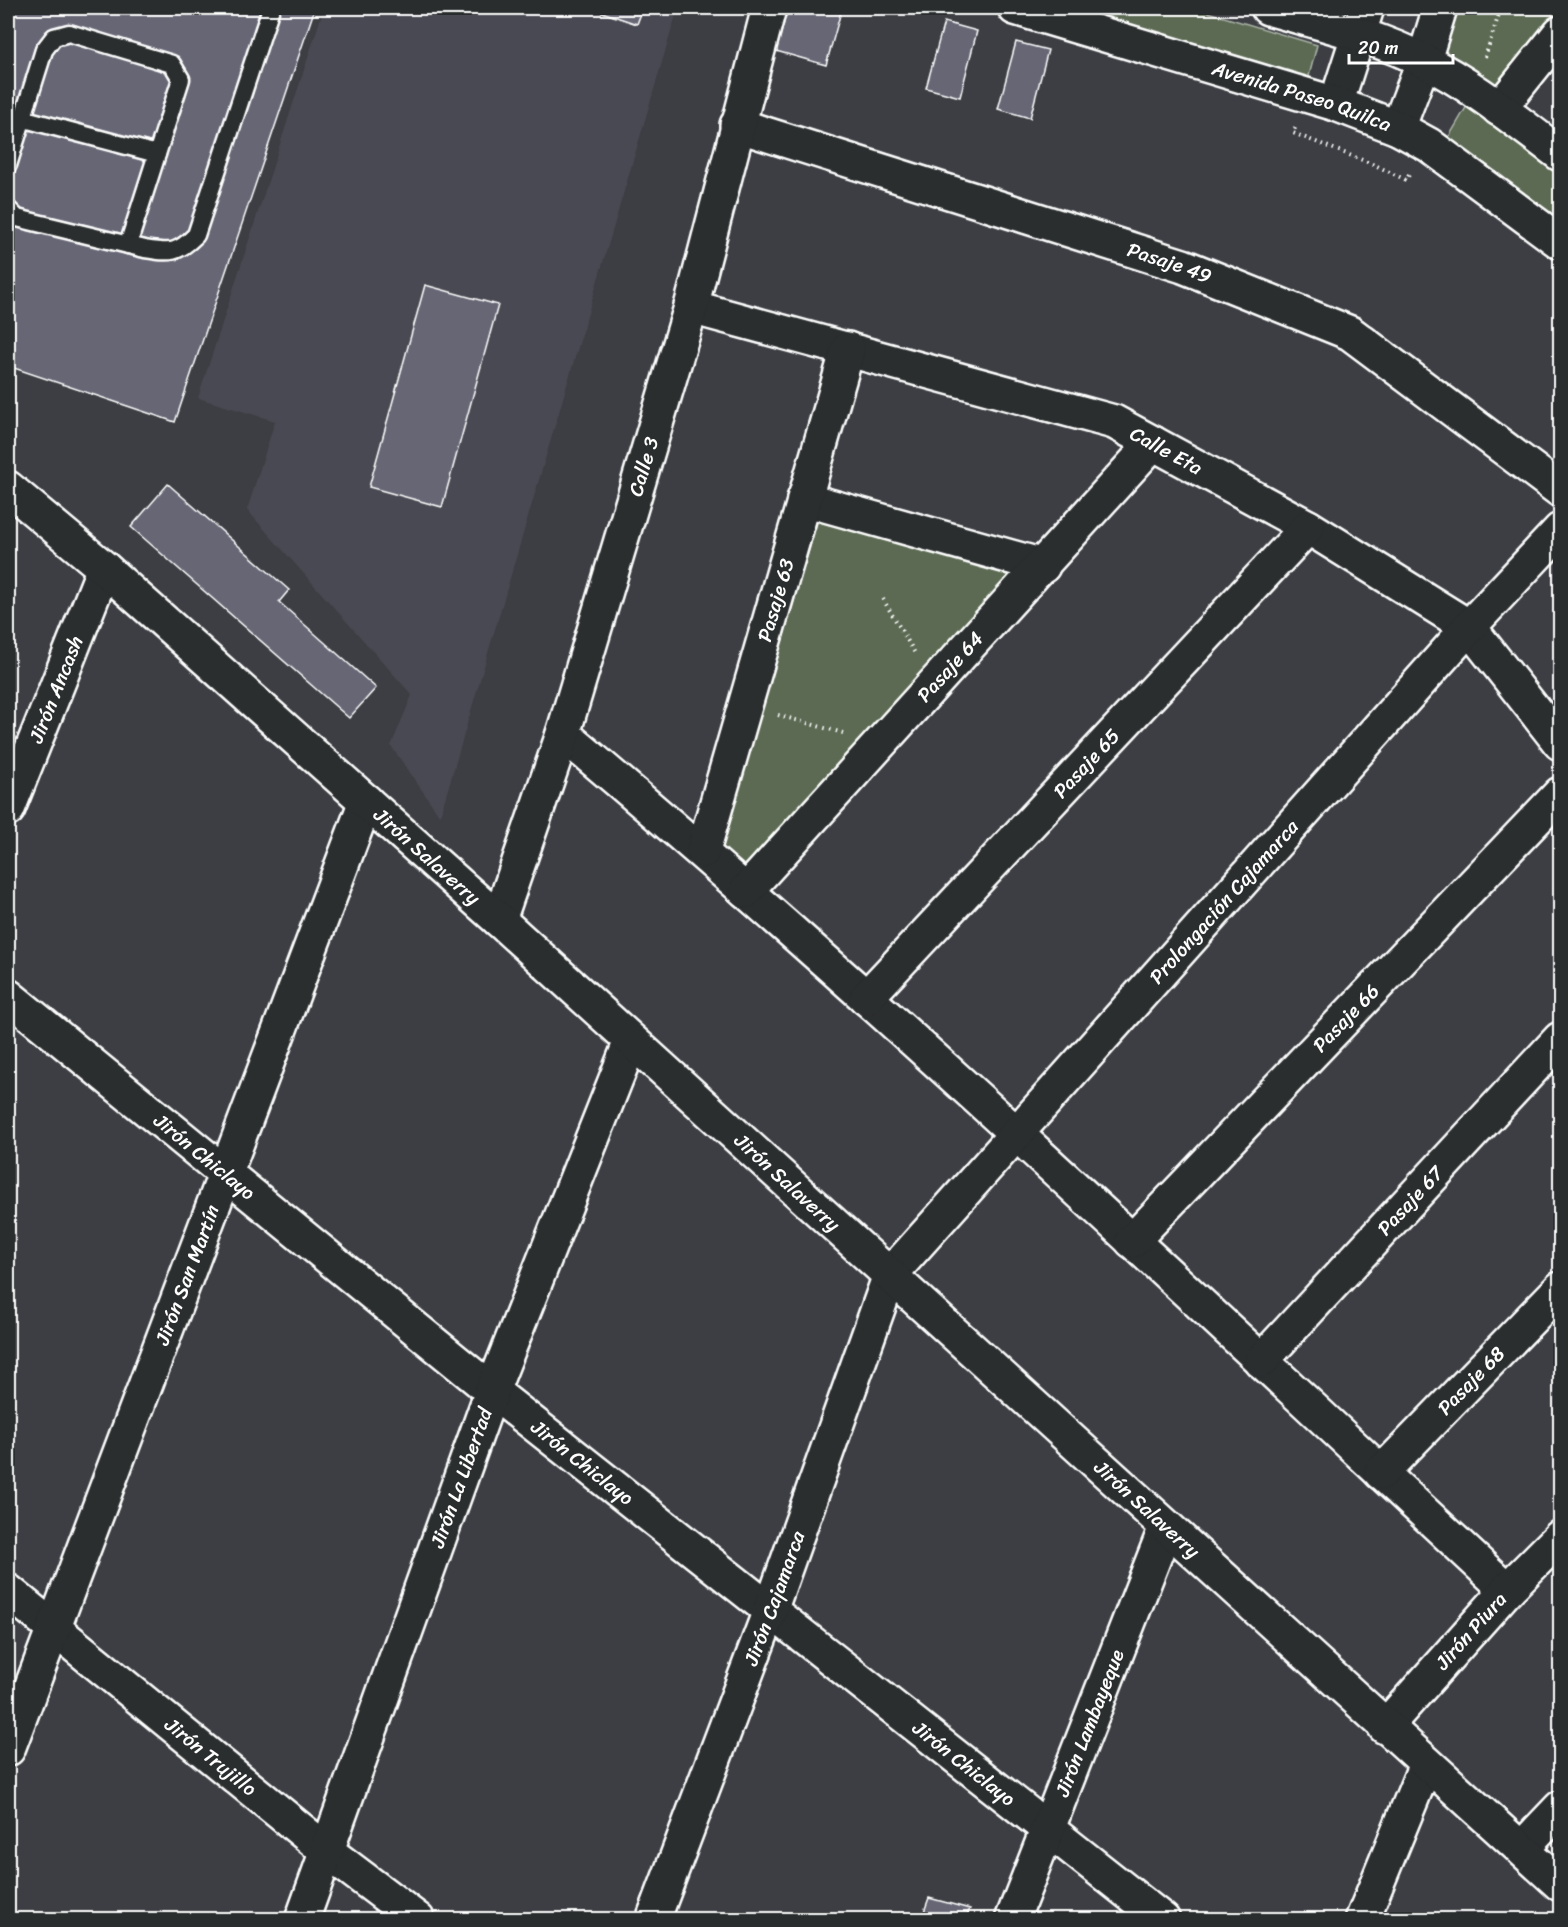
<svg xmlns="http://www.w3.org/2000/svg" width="1568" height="1927" viewBox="0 0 1568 1927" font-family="Sriracha,sans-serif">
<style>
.built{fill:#494a52}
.green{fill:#5b6a53;stroke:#adb4a9;stroke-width:1.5}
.building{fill:#666675;stroke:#fff;stroke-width:1.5}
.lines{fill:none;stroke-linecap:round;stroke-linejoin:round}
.service-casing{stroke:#fff;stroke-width:21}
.minor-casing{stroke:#fff;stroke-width:38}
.tertiary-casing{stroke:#fff;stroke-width:38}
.secondary-casing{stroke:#fff;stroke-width:38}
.path{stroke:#fff;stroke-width:4;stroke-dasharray:1.5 4.5;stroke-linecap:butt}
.service{stroke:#2a2d2e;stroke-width:16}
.minor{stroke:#2a2d2e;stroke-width:33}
.tertiary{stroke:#2a2d2e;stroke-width:33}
.secondary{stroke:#2a2d2e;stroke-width:33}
.labels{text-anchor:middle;stroke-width:4.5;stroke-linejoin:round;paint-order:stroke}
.street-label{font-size:20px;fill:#fff;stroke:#2a2d2e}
</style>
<rect width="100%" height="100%" fill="#3c3e43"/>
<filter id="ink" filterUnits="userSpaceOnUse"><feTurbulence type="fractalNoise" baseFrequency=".0167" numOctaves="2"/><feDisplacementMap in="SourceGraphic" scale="12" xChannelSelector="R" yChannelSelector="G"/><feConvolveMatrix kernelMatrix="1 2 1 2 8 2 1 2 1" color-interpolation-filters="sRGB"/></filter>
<g filter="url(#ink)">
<path class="built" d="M324,8H678L440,816L391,746L412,695L247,510L275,421L198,398Z"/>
<g class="green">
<path d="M1058,8H1194L1317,45L1308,80Z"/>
<path d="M1459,8H1560V27L1507,92L1445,51Z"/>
<path d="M1468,104L1560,175V223L1447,140Z"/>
<path d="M819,516L1020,577L745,872L720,853Z"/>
</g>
<g class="building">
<path d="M8,8H315L175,422L8,366Z"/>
<path d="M590,8H643L637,24Z"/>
<path d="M788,8H842L826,65L776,51Z"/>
<path d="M944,22L977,31L960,97L926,88Z"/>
<path d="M1016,42L1048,50L1030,118L998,109Z"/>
<path d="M425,285L498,305L442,507L369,487Z"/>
<path d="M168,484L289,590L279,602L376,688L349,718L131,527Z"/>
<path d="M929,1898L970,1909L964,1920H921Z"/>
</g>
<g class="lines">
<defs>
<g id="service">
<path d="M21,118L157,154"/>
<path d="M8,165L44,50L54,37L69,33L172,64L181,79L128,245"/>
<path d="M8,209L17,218L145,249C171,253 177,254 196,235L271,8"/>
</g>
<g id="minor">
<path d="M1499,109L1560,33"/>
<path id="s1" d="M737,125L1183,266L1350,333L1560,490"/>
<path id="s2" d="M691,307L1114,422L1308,527L1469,627L1560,743"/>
<path d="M804,499L1043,566"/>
<path d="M563,734C888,1007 1196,1300 1507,1590"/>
<path id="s3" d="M8,809L104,568"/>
<path id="s4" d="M703,851L848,349"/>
<path id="s5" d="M746,891L1153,443"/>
<path id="s6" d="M499,920L563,734L691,307L769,8"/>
<path id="s7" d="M8,996L492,1391L1163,1920"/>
<path id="s8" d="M866,998L1308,527"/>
<path id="s9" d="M1132,1241L1560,794"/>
<path id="s10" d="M1261,1361L1560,1039"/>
<path id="s11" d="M1381,1473L1560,1289"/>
<path id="s12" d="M8,1591L328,1852L418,1920"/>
<path id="s13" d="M1385,1727L1507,1590L1560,1537"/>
<path id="s14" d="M8,1749L366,801"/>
<path d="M1522,1848L1560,1808"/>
<path id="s15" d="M302,1920L492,1391L631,1041"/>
<path id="s16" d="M653,1920L771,1608L890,1275L1469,627L1560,530"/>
<path id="s17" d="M1012,1920L1166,1527"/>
<path d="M1362,1920L1426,1764"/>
</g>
<g id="tertiary">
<path d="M1336,104L1367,8"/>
<path d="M1398,128L1424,60L1440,8"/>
<path id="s18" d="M8,488L104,568L499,920L1560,1884"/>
</g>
<g id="secondary">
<path id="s19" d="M1015,8L1336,104L1398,128L1429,145L1560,242"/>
<path d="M1268,8C1319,23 1376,36 1424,61C1473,85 1517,122 1560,154"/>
</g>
</defs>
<use href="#service" class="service-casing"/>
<use href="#minor" class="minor-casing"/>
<use href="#tertiary" class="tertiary-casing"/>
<use href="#secondary" class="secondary-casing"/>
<g class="path">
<path d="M1485,57L1501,8"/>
<path d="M1295,128L1293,133L1375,165L1406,180L1410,173"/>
<path d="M883,599L916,655"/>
<path d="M778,715L843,733"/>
</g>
<use href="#service" class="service"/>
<use href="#minor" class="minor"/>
<use href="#tertiary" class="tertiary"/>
<use href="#secondary" class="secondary"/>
</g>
</g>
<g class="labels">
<g class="street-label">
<text dy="7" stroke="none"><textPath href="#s19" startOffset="300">Avenida Paseo Quilca</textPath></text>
<text dy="7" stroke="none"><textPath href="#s1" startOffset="454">Pasaje 49</textPath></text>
<text dy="7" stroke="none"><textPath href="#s2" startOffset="498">Calle Eta</textPath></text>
<text dy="7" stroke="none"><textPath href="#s6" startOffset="476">Calle 3</textPath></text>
<text dy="7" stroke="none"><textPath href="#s4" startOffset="261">Pasaje 63</textPath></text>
<text dy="7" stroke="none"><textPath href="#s5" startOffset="303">Pasaje 64</textPath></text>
<text dy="7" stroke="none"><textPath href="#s3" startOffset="129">Jirón Ancash</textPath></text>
<text dy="7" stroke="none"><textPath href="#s8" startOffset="322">Pasaje 65</textPath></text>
<text dy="7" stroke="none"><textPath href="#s18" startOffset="558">Jirón Salaverry</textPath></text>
<text dy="7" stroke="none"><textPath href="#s16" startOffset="1188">Prolongación Cajamarca</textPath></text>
<text dy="7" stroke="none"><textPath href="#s9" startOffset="309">Pasaje 66</textPath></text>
<text dy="7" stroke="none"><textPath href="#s7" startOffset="254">Jirón Chiclayo</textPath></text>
<text dy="7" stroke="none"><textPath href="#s18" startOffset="1044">Jirón Salaverry</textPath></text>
<text dy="7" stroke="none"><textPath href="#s10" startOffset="219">Pasaje 67</textPath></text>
<text dy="7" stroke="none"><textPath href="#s14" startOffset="507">Jirón San Martín</textPath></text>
<text dy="7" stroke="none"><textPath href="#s11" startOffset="129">Pasaje 68</textPath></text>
<text dy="7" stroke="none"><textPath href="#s7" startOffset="740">Jirón Chiclayo</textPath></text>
<text dy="7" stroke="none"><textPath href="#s15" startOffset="470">Jirón La Libertad</textPath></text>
<text dy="7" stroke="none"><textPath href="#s18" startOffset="1530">Jirón Salaverry</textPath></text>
<text dy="7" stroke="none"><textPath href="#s16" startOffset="344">Jirón Cajamarca</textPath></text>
<text dy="7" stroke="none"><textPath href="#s13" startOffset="129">Jirón Piura</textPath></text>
<text dy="7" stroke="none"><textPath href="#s17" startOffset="212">Jirón Lambayeque</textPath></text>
<text dy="7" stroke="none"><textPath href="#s12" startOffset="262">Jirón Trujillo</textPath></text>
<text dy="7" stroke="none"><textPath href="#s7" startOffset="1226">Jirón Chiclayo</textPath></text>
</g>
</g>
<rect width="1568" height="1927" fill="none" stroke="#2a2d2e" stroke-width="30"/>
<rect x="15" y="15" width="1538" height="1897" fill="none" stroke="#fff" stroke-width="2" filter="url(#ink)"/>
<path d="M1349 54v9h104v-9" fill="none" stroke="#ffffff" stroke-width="3"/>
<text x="1358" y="54" font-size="18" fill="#ffffff" stroke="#2a2d2e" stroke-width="4.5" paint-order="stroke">20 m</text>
</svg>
